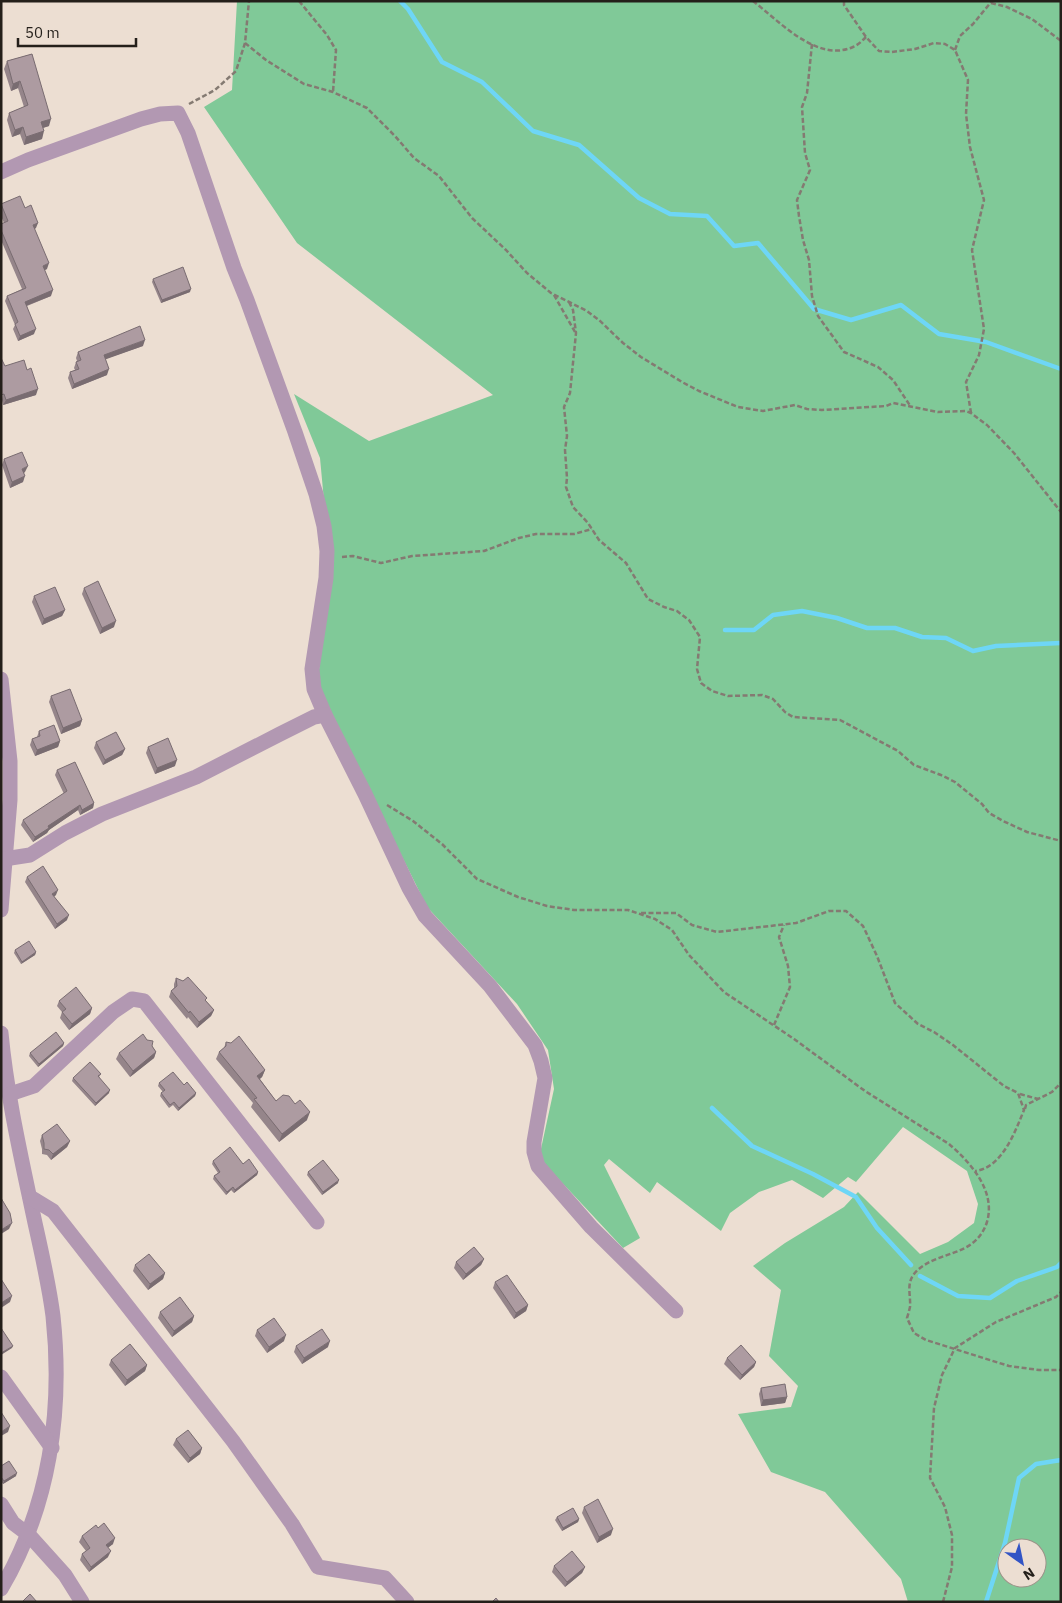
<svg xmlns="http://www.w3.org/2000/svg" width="1062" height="1603" viewBox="0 0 1062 1603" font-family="'IBM Plex Sans',sans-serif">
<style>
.green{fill:#80c998;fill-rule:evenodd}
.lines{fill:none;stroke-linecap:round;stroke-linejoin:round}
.stream{stroke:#6ed6f6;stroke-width:4.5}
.path{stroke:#847a72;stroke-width:2.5;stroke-dasharray:5 2.5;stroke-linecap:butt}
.minor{stroke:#b298b2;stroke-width:15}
.wall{fill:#95858a}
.shaded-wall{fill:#796c71}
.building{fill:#ad9ba1;stroke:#796c71}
</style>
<rect width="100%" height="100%" fill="#ecded2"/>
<path class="green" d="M237,1H1061V1602H908L901,1579L825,1492L771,1472L738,1414L791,1407L798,1386L769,1356L781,1290L753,1266L785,1243L844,1207L858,1192L920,1254L948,1242L974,1223L978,1204L967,1171L903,1127L856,1182L848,1177L823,1198L792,1180L759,1192L730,1213L721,1231L657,1182L650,1193L609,1159L604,1165L640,1238L623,1248L539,1158L554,1089L548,1050L517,1004L427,907L317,685L331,576L320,458L294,394L369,441L493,395L297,243L204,107L232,90ZM1007,1548H1037V1578H1007Z"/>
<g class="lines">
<g class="stream">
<path d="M400,1L408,9L442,62L482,82L533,131L579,145L639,198L670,214L707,216L734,246L758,243L814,309L851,320L901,305L939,334L986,342L1061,369"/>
<path d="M725,630H754L773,615L802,611L837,618L867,628H895L922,637L946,638L973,651L996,646L1061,643"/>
<path d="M712,1108L752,1146L813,1174L856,1197L877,1228L911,1265"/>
<path d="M920,1276L958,1296L990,1298L1017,1281L1057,1267L1061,1263"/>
<path d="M986,1602L1005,1543L1019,1478L1036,1464L1061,1460"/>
</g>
<g class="path">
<path d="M299,1L327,35L336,50L333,92"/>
<path d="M753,1C779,21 817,63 853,47C858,45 862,41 866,37"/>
<path d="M844,1V5L866,37L879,51L892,52L915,49L934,43L945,44L955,50L968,80L966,114L970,147L984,200L972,250L984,329L979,355L966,382L971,413"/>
<path d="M991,3L1007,7L1032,19L1061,41"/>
<path d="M245,43L266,60L304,84L333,92L367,108L395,136L414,158L439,176L472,218L506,250L527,273L551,293L587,311L599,320L623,343L641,357L682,382L699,391L738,407L763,411L795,405L807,409L822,410L886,406L893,403L938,412L966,411L971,413L987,425L1014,453L1061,512"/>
<path d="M812,44L807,93L802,107L805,153L810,170L797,200L799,216L803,240L809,260L812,296L818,316L844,352L878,367L893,380L911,407"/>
<path d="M955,50L960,36L973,24L992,1"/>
<path d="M189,104L215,90L236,71L245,43L249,1"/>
<path d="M554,295L575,332"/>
<path d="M569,302L573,310L576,333L570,393L564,407L567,436L565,450L567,478L566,487L573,507L588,523L599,540L626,563L648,599L664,607L677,611L689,620L700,637L697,669L701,683L712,691L728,696L762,695L773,699L785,712L793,717L840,720L898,751L914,765L941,775L955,782L982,804L989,813L1003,821L1027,832L1061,841"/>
<path d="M342,557L353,556L381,563L412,556L484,551L519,538L536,534H574L592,529"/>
<path d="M387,805L413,821L442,844L477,879L518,897L547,906L574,910H628L655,919L672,930L689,955L724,992L794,1039L865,1091L949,1144C971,1163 996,1191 987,1222C983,1234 976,1242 965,1248C949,1256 926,1259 914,1274C906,1284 911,1296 910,1307C909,1311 908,1315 907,1318L914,1333L926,1340L1009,1366L1039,1370H1061"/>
<path d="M641,913H676L692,925L717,932L796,923L829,911H846L863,926L877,956L895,1003L918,1024L934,1032L953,1045L1004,1086L1018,1093L1024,1110C1015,1132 1002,1168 975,1171"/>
<path d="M774,1025L790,987L788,966L779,937L784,925"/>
<path d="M1020,1094L1038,1099"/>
<path d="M1025,1109L1026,1105L1052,1092L1061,1083"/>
<path d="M943,1602L952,1567V1535L945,1507L930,1478L934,1408L942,1375L955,1348L996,1322L1056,1297L1061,1292"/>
</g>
<g class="minor">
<path d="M1,172L28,160L141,119L160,114L178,113L188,133L234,268L247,300L295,432L316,494L324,526L327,551L326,578L312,669L314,689L325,715"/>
<path d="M1,679L10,761V800L1,910"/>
<path d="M4,859L30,855L65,833L102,814L196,777L280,734L314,717L325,715L365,794L409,888L425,916L490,986L535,1045L541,1061L545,1078L534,1142V1152L538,1166L591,1227L676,1311"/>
<path d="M1,1033C7,1097 22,1161 35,1223C42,1254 49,1285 53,1316C63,1410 50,1506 1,1589"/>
<path d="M10,1094L34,1086L113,1012L132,999L144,1001L317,1222"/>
<path d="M30,1197L53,1211L233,1441L292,1524L318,1567L385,1578L407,1602"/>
<path d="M1,1377L52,1448"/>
<path d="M1,1504L13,1523L29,1535L65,1575L82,1602"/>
</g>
</g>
<g class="wall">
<path d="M32,54L49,126L43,128L42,139L24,145L20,134L12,137L7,120L9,113L24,107L18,88L11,91L4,69L7,61Z"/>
<path d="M1,204L25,208L36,228L34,229L47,269L44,270L51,296L27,306L34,334L18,341L13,329L15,325L5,301L7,296L22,289L1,240V224L4,223L1,216Z"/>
<path d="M153,279L190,292L161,303L152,282Z"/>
<path d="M143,346L105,359L107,375L72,389L68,378L70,372L75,370L74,368L76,362L77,361L76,358L78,352Z"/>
<path d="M5,366L36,395L3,405L2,400Z"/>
<path d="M4,459L25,472L24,473L23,482L10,488L2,465Z"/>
<path d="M84,588L114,627L100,634L82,594Z"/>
<path d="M34,596L65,610L62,616L42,625L32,602Z"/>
<path d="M51,696L82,720L80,726L61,734L49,702Z"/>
<path d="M39,731L60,741L58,747L35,756L30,745L32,739L37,737Z"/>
<path d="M96,742L125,749L122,755L103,765L94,748Z"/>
<path d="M148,747L175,766L155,774L146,753Z"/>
<path d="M57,770L94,803L93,808L80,815L78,810L49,830L47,833L33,842L21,825L23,820L64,794L55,775Z"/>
<path d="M27,877L56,895L54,896L67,920L55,929L25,882Z"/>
<path d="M15,950L36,952L35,955L21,964L14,953Z"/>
<path d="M176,978L206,1001L214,1010L211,1016L197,1028L188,1017L187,1019L169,997L171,991L174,988V984Z"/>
<path d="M59,1001L92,1008L90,1014L69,1030L60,1018L62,1012L57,1006Z"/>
<path d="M226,1042L265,1070L262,1077L260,1079L276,1101L307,1120L279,1142L251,1107L253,1103L216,1059L219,1052L224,1048Z"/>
<path d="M64,1043L63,1046L38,1067L29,1056L30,1053Z"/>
<path d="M152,1046L156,1052L154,1058L130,1077L116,1059L119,1053Z"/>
<path d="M101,1074L99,1077L109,1093L95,1106L72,1081L73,1078Z"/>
<path d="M159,1083L184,1085L196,1093L195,1096L178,1111L173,1105L169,1108L160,1096L161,1093L163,1092L158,1086Z"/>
<path d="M42,1135L70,1141L67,1147L51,1160L47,1155L42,1154V1149L40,1141Z"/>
<path d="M213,1161L243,1164L258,1172L257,1175L234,1193L231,1190L226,1195L213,1179L214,1176L218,1173L212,1164Z"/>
<path d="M308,1172L338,1183L322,1195L307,1175Z"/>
<path d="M484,1259L481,1265L463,1280L454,1268L456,1262Z"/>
<path d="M135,1265L165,1273L163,1279L148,1290L133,1271Z"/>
<path d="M495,1282L528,1305L526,1311L514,1319L493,1288Z"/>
<path d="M160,1312L194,1316L192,1322L172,1337L158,1318Z"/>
<path d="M257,1330L284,1341L267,1353L255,1336Z"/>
<path d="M296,1346L328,1347L302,1364L294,1352Z"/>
<path d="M727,1358L756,1362L754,1367L740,1380L724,1364Z"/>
<path d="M111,1360L147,1365L145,1371L125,1386L109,1365Z"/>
<path d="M761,1388L787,1397L785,1403L761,1406L759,1394Z"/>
<path d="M176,1439L202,1448L200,1454L188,1463L173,1445Z"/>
<path d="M1,1466L16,1476L3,1484L1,1481Z"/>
<path d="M584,1507L611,1535L597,1543L582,1513Z"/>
<path d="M557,1517L579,1519L578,1522L562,1531L555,1520Z"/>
<path d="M82,1536L113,1544L108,1547V1557L89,1572L80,1560L82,1554L86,1551L79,1542Z"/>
<path d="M554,1566L585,1567L582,1573L565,1587L552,1572Z"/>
</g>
<g class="shaded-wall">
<path d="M20,81L18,88L11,91L13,84Z"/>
<path d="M51,119L49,126L39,129L41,122Z"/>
<path d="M23,127L20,134L12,137L15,130Z"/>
<path d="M44,131L42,139L24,145L26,137Z"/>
<path d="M38,223L36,228L31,231L33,225Z"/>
<path d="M49,263L47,269L41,272L43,266Z"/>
<path d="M191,289L190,292L161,303L162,300Z"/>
<path d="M53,290L51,296L23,307L25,302Z"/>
<path d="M36,329L34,334L18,341L20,336Z"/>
<path d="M145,340L143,346L101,361L104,355Z"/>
<path d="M109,369L107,375L72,389L74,384Z"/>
<path d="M38,389L36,395L3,405L6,400Z"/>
<path d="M28,466L25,472L20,474L22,469Z"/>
<path d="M25,476L23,482L10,488L12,482Z"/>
<path d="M65,610L62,616L42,625L44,619Z"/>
<path d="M116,621L114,627L100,634L102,628Z"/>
<path d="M82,720L80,726L61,734L63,728Z"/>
<path d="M60,741L58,747L35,756L37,750Z"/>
<path d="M125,749L122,755L103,765L105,760Z"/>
<path d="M177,760L175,766L155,774L157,768Z"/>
<path d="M94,803L93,808L80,815L82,810Z"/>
<path d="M80,805L78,810L49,830L47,833L33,842L35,837L48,826Z"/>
<path d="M58,890L56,895L51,899L52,894Z"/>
<path d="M69,915L67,920L55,929L57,924Z"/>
<path d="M36,952L35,955L21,964L22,962Z"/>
<path d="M92,1008L90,1014L69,1030L72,1024Z"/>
<path d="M214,1010L211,1016L197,1028L199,1022Z"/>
<path d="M64,1043L63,1046L38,1067L39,1064Z"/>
<path d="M156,1052L154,1058L130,1077L133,1071Z"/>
<path d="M265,1070L262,1077L254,1083L257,1076Z"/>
<path d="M110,1090L109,1093L95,1106L96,1103Z"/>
<path d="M196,1093L195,1096L178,1111L179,1108Z"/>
<path d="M310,1112L307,1120L279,1142L282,1134Z"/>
<path d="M70,1141L67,1147L51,1160L53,1154Z"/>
<path d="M258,1172L257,1175L234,1193L235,1190Z"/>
<path d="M339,1180L338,1183L322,1195L323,1192Z"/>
<path d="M233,1187L231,1190L226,1195L227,1192Z"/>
<path d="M12,1223L9,1229L1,1234V1230Z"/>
<path d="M484,1259L481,1265L463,1280L466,1274Z"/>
<path d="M165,1273L163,1279L148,1290L150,1284Z"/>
<path d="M12,1296L10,1302L1,1308V1303Z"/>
<path d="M528,1305L526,1311L514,1319L516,1313Z"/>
<path d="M194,1316L192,1322L172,1337L174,1331Z"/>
<path d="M286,1335L284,1341L267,1353L269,1347Z"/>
<path d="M330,1341L328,1347L302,1364L304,1358Z"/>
<path d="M13,1346L12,1348L1,1355V1353Z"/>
<path d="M756,1362L754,1367L740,1380L742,1375Z"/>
<path d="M147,1365L145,1371L125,1386L127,1380Z"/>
<path d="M787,1397L785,1403L761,1406L763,1400Z"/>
<path d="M10,1426L8,1432L1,1436V1432Z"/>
<path d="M202,1448L200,1454L188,1463L190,1458Z"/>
<path d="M17,1473L16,1476L3,1484L4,1481Z"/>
<path d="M579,1519L578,1522L562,1531L563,1528Z"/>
<path d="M613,1529L611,1535L597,1543L599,1537Z"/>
<path d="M115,1538L113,1544L104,1551L106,1545Z"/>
<path d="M111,1551L108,1557L89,1572L91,1567Z"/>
<path d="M585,1567L582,1573L565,1587L567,1582Z"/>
</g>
<g class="building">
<path d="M32,54L51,119L41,122L44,131L26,137L23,127L15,130L9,113L28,105L20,81L13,84L7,61Z"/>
<path d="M20,196L25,208L31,205L38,223L33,225L49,263L43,266L53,290L25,302L36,329L20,336L15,324L18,322L7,296L26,288L1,230V224L8,221L1,204Z"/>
<path d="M183,267L191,289L162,300L153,279Z"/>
<path d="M140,326L145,340L104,355L109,369L74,384L70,372L79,369L76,362L81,360L78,352Z"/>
<path d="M1,358L5,366L24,360L27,370L31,368L38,389L6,400L4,394L1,395Z"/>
<path d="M22,452L28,466L22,469L25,476L12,482L4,459Z"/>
<path d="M98,581L116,621L102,628L84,588Z"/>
<path d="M55,587L65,610L44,619L34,596Z"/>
<path d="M70,689L82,720L63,728L51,696Z"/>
<path d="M54,725L60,741L37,750L32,739L40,736L39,731Z"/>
<path d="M116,732L125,749L105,760L96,742Z"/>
<path d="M168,738L177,760L157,768L148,747Z"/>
<path d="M75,762L94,803L82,810L80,805L48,826L49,828L35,837L23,820L67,791L57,770Z"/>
<path d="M43,866L58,890L52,894L69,915L57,924L27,877Z"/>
<path d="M29,941L36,952L22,962L15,950Z"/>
<path d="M188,977L207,998L205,1000L214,1010L199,1022L190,1011L189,1013L171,991L177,986L176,978L183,981Z"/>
<path d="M76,987L92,1008L72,1024L62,1012L66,1009L59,1001Z"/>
<path d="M56,1032L64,1043L39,1064L30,1053Z"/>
<path d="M143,1034L147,1040L153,1041L152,1046L156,1052L133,1071L119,1053Z"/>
<path d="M239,1036L265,1070L257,1076L276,1101L283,1095L289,1096L295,1104L300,1100L310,1112L282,1134L254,1099L257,1098L219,1052L226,1046V1042L231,1043Z"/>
<path d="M90,1062L101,1074L98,1076L110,1090L96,1103L73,1078Z"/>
<path d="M173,1072L184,1085L187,1082L196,1093L179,1108L174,1102L170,1105L161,1093L165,1090L159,1083Z"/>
<path d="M57,1124L70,1141L53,1154L49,1150L44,1149V1143L42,1135Z"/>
<path d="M230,1147L243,1164L249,1159L258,1172L235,1190L233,1187L227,1192L214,1176L220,1172L213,1161Z"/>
<path d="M323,1160L339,1180L323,1192L308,1172Z"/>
<path d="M1,1198L10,1213L12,1223L1,1230Z"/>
<path d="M474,1247L484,1259L466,1274L456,1262Z"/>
<path d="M149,1254L165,1273L150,1284L135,1265Z"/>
<path d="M507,1275L528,1305L516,1313L495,1282Z"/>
<path d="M1,1279L12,1296L1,1303Z"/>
<path d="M180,1297L194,1316L174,1331L160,1312Z"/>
<path d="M274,1318L286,1335L269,1347L257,1330Z"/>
<path d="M1,1328L13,1346L1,1353Z"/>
<path d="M322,1329L330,1341L304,1358L296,1346Z"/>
<path d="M130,1344L147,1365L127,1380L111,1360Z"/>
<path d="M741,1345L756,1362L742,1375L727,1358Z"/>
<path d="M785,1384L787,1397L763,1400L761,1388Z"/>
<path d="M1,1412L10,1426L1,1432Z"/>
<path d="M188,1430L202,1448L190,1458L176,1439Z"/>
<path d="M9,1461L17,1473L4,1481L1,1477V1466Z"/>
<path d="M598,1499L613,1529L599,1537L584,1507Z"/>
<path d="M573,1508L579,1519L563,1528L557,1517Z"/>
<path d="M104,1523L115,1538L106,1545L111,1551L91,1567L82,1554L90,1548L82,1536L96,1525L98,1528Z"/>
<path d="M572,1551L585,1567L567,1582L554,1566Z"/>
<path d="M30,1594L37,1602H22Z"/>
<path d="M496,1598L499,1602H492Z"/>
</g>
<rect width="1062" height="1603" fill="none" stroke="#241f1a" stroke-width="5"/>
<g transform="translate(1022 1563) rotate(147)"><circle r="24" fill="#ecded2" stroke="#9c9288"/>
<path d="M0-4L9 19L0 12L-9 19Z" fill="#3254c5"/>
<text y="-8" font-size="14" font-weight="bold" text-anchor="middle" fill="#241f1a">N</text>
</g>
<path d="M18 38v8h118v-8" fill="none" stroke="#241f1a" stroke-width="2.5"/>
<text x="25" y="38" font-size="15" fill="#241f1a" stroke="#ecded2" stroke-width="4" paint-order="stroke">50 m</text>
</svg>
